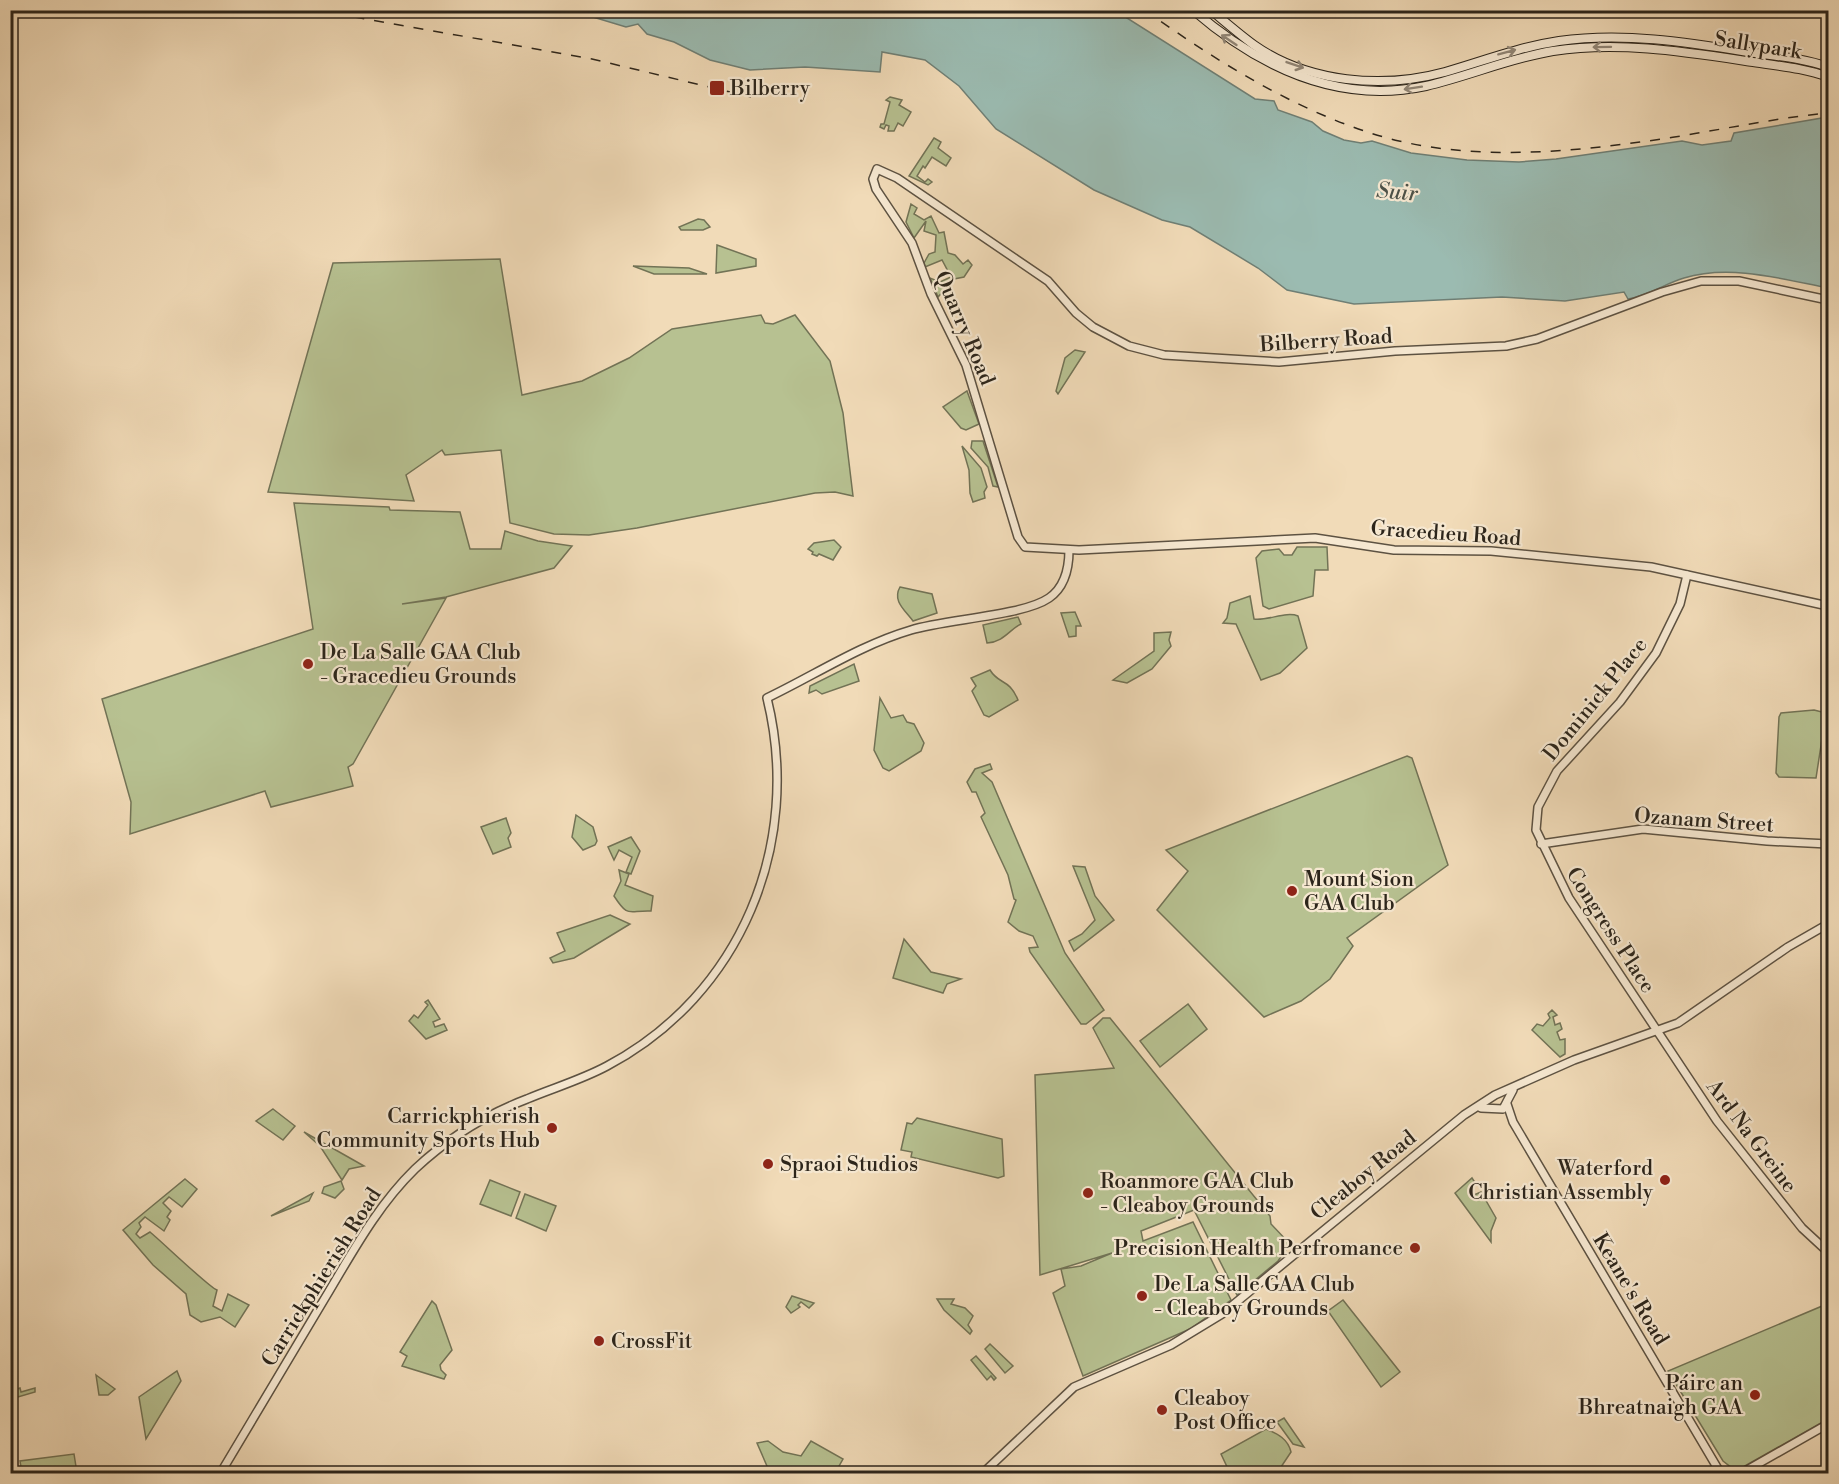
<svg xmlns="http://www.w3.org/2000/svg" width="1839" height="1484" viewBox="0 0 1839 1484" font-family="'Libre Bodoni',serif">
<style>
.green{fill:#b7c191;stroke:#727356;stroke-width:1.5}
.water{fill:#9bbbb1;stroke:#6f7f75;stroke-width:1.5}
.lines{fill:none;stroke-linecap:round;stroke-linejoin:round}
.tertiary-casing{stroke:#5d5242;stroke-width:10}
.secondary-casing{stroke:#2c251b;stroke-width:10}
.tertiary{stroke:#f6e8d1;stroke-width:7}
.secondary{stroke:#f6e8d1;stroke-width:8}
.rail{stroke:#2c251b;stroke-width:1.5;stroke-dasharray:10 10;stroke-linecap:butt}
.oneway{stroke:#918676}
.poi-dot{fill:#8f2418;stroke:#f6e8d1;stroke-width:2}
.labels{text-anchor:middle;stroke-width:4.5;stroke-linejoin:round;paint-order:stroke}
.street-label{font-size:21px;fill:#2c251b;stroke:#f6e8d1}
.poi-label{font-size:21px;fill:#2c251b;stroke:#f6e8d1;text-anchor:start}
.water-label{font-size:22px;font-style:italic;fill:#4d5248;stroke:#f6e8d1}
</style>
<rect width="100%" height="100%" fill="#f1dbb8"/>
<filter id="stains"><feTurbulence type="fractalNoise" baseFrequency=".00333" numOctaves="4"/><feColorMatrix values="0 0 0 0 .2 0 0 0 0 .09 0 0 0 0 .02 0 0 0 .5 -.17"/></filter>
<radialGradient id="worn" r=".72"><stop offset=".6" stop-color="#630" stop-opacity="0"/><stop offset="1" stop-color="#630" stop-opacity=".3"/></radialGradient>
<g class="green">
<path d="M890,97L902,100L899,105L911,112L903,126L898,123L894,131H888L889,126L886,125L884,129L880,127L881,124H884L890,102L886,100Z"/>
<path d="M934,138L941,142L938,148L951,158L946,166L932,157L925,168L923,166L917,176L925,182L928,179L932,182L928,185L909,176Z"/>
<path d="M911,204L917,208L914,214L924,220L931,216L939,233L944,232L948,253L955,255L963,264L968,260L972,265L964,277L954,279L938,297L930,278L940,282L951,277L942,260L925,267L924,263L929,254L935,252L936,235L924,231L926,221L914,238L906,222Z"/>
<path d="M698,219L704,220L710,227L703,230H681L679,227Z"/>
<path d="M717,245L756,259V266L716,273Z"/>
<path d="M500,259L522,395L582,381L629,358L672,329L761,315L765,323L773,324L795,315L830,361L843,413L853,496L835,492L815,493L637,528L589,535L554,534L510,523L501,450L445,455L442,450L406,475L414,501L268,492L333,263Z"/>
<path d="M633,266L689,268L707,274H654Z"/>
<path d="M1075,350L1085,352L1058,394L1056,391L1065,358Z"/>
<path d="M967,391L979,424L966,430L961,428L943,407Z"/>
<path d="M972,441H983L998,487L993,486L988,467L971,448Z"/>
<path d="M962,446L981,468L987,487L984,492L985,498L973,502L970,493L969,470Z"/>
<path d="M294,503L389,507L390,510L460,512L470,549H501L505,531L538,541L572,546L554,568L446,597L402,604L446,598L353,764L348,767L353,786L271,807L265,791L130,834L131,802L102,699L313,629Z"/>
<path d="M834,540L841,547L833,560L819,554L817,556L812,554L813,552L808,549L814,543Z"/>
<path d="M1297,547H1327L1328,570H1315L1313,596L1269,609L1263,606L1256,558L1262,551L1279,549L1284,555H1292Z"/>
<path d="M900,587L932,594L937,613L913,621C905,610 892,601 900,587Z"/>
<path d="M1250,596L1254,619C1268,621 1286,611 1298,616L1307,648L1280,673L1261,680L1236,624L1223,623L1227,618L1230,603Z"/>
<path d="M1075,612L1081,626H1076V636L1069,637L1061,613Z"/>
<path d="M1018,617L1021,624C1010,629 1004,642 987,643L983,625Z"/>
<path d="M1171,632L1169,640L1171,646L1152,669L1127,683L1113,680L1154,651V633Z"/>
<path d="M854,664L859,681L822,694L816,690L809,693L810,686Z"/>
<path d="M990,670C999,685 1009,678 1018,700L989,717L984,715L972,691L976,686L971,678Z"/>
<path d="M880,698L891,718L903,715L907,722L914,724L924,743L921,751L889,771L883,768L874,750Z"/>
<path d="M1814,710L1826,713L1816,778L1779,777L1776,773L1779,717L1781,713Z"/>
<path d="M1407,756L1412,758L1448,865L1347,938L1353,946L1330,979L1301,1001L1264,1017L1157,910L1188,871L1166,850Z"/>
<path d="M990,764L992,769L982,773L992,782L1065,953L1104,1010L1086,1024H1081L1030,952L1029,948L1038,947L1033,936L1019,931L1008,922L1016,900L1014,899L1008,875L981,817L985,813L976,792H972L967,782L975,769Z"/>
<path d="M576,815L593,827L597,841L595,845L583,850L572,837Z"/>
<path d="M506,818L511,833L508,838L511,847L493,854L481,827Z"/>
<path d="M631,837L640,851L631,874L626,872L632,857L619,850L614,860L608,847Z"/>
<path d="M1073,866L1085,867L1095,896L1114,920L1074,951L1069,941L1082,934L1095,920Z"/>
<path d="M619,870L629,874L625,885L653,896L651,911C628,910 629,919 614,896L621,881Z"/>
<path d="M610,915L630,924L574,958L553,963L550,958L565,951L557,933Z"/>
<path d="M904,939L931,972L961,979L947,984L943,993L893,978Z"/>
<path d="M428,1000L440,1019L433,1022L435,1027L444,1024L447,1030L426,1039L409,1021L414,1015L418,1018L428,1005L425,1002Z"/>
<path d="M1188,1004L1207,1029L1160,1067L1140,1041Z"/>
<path d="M1552,1010L1557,1015L1553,1017L1555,1025L1560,1023L1562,1029L1557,1032L1560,1040L1565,1039V1054L1560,1057L1532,1030L1537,1024L1543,1026L1550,1018L1548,1014Z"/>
<path d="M1103,1018H1110L1270,1216L1271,1224L1290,1244L1278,1261L1237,1295L1194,1210L1141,1231L1143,1241L1193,1222L1231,1300L1190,1329L1083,1376L1053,1293L1065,1286L1061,1269L1081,1266L1112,1253L1040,1275L1035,1075L1114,1068L1093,1028Z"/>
<path d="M273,1109L295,1126L283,1140L256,1121Z"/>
<path d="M917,1118L1002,1139L1004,1176L998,1178L911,1157L912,1152L901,1150L907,1123L912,1124Z"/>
<path d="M304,1132L364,1166L349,1169L342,1180L320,1146Z"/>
<path d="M1472,1178L1476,1184L1470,1189L1474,1195L1481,1192L1496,1218L1491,1231V1242L1455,1193Z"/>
<path d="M185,1179L197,1189L182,1207L169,1197L163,1203L171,1211L167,1217L170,1220L164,1231L145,1217L139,1223L141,1227L136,1234L140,1238L150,1232C161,1241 211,1289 217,1290L213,1306L222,1311L228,1294L249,1305L235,1327L220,1317L201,1322L190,1315L186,1294L153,1265L123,1230Z"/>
<path d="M490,1180L520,1192L511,1216L480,1204Z"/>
<path d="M341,1181L344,1189L335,1198L322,1193L324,1187Z"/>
<path d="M313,1193L309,1201L271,1216Z"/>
<path d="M525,1194L556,1206L546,1231L516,1218Z"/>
<path d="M792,1296L814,1303L809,1308L801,1302L798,1305L800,1307L791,1313L786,1307Z"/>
<path d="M937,1299H954L951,1304L965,1308L973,1316L968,1325L972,1331L970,1334L944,1310Z"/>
<path d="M1343,1300L1400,1372L1381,1387L1328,1311Z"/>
<path d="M432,1301L436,1305L452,1350L440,1365L441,1370L446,1375L444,1379L402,1366L407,1356L400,1352Z"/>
<path d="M1827,1304L1828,1419L1736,1471L1723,1461L1668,1371Z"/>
<path d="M990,1344L1013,1366L1005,1373L985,1349Z"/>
<path d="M976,1356L996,1378L994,1380L991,1376L987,1380L971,1360Z"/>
<path d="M177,1371L181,1381L146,1439L139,1397Z"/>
<path d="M96,1375L115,1389L108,1395H99Z"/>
<path d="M20,1388L21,1392L35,1388V1392L11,1399V1391Z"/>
<path d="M1284,1418L1304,1447L1293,1444L1277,1422Z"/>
<path d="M1266,1429C1278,1434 1288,1439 1291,1452L1281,1467L1282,1473H1230L1221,1454Z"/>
<path d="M768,1441L783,1452L801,1456L811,1441L843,1459L835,1473H770L757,1443Z"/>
<path d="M74,1454L77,1473H22L20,1461Z"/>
</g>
<path class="water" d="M573,11H1116L1255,99L1274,101L1278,110L1312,122L1323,131L1344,140L1361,143L1372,141L1411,153L1467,160L1519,162L1556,159L1682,141L1702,145L1731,141L1734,133L1828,117V288C1782,279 1730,264 1684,278C1664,284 1650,295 1628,299L1624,292L1565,301L1502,297L1354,304L1287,290L1258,268L1190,227L1162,220L1094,190L996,129L959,86L925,60L882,52L880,72L805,67L750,70L710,60L674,42L647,34L638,24L626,27Z"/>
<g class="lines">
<defs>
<g id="tertiary">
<path d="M1828,300L1739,281H1701L1662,292L1537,339L1506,346L1395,351L1279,362L1164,355L1129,346L1093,327L1076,313L1048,281L897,178L877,169L873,179L876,189L912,243L931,294L966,365L1018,537L1025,547L1079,550L1315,538L1394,550L1491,551L1651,567L1828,606"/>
<path d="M1687,575L1680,604L1656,653L1620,702L1557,771L1538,807L1536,830L1569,898L1717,1121L1802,1228L1828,1252"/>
<path d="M1541,844L1643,829L1767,841L1828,844"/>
<path d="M1507,1104L1513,1122L1721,1474"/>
<path d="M1481,1108L1503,1109L1513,1090"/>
<path d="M220,1474C255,1415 290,1357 325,1298C352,1253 377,1206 415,1169C448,1138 485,1115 527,1099C553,1088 581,1080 607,1066C741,995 803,844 767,698C815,675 860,645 911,630C946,619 1023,616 1049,598C1065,587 1069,568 1069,550"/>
<path d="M982,1474L1074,1387L1171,1345L1222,1314L1464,1115L1495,1095L1574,1060L1678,1023L1788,947L1828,924"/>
<path d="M1740,1474L1828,1424"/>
</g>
<g id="secondary">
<path d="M1193,10C1259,67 1337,105 1426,86C1469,76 1510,58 1553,51C1620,41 1686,52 1753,62C1778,66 1804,68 1828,77"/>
<path d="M1211,10C1225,22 1239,34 1254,45C1308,83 1383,89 1445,72C1483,61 1519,47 1559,41C1622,32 1686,42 1748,52C1775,56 1803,58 1828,67"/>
</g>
</defs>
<use href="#tertiary" class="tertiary-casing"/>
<use href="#secondary" class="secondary-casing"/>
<use href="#tertiary" class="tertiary"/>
<use href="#secondary" class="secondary"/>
<g class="rail">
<path d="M315,10L592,59L751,97"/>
<path d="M1145,10C1218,63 1311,120 1399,141C1477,159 1561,153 1640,142C1703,134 1765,119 1828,113"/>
</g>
</g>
<defs><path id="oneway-shaft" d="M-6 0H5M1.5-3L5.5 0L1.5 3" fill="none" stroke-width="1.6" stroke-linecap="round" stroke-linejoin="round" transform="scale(1.5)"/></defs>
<g class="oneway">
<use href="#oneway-shaft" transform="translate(1229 40) rotate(-146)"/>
<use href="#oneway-shaft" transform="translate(1602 47) rotate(179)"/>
<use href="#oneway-shaft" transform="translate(1507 52) rotate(-15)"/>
<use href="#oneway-shaft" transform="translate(1295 65) rotate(19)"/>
<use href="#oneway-shaft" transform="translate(1413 88) rotate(171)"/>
</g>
<g class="poi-dot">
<rect x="709" y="80" width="16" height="16" rx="3"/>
<circle cx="308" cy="664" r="6"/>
<circle cx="1292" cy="891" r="6"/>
<circle cx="552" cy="1128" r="6"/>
<circle cx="768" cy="1164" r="6"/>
<circle cx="1665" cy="1180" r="6"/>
<circle cx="1088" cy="1193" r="6"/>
<circle cx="1415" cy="1248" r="6"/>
<circle cx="1142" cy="1296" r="6"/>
<circle cx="599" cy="1341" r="6"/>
<circle cx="1755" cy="1395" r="6"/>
<circle cx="1162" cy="1410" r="6"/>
</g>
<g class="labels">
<g class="street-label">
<text transform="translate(1758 45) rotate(9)" y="7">Sallypark</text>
<text transform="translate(965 328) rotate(67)" y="7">Quarry Road</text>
<text transform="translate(1326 340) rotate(-4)" y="7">Bilberry Road</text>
<text transform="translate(1446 533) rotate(4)" y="7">Gracedieu Road</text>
<text transform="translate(1595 699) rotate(-51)" y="7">Dominick Place</text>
<text transform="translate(1704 820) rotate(4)" y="7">Ozanam Street</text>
<text transform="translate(1611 930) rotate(57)" y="7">Congress Place</text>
<text transform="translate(1752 1136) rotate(53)" y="7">Ard Na Greine</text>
<text transform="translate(1363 1175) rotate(-39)" y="7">Cleaboy Road</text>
<text transform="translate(321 1277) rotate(-58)" y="7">Carrickphierish Road</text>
<text transform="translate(1631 1289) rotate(59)" y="7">Keane's Road</text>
</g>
<g class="poi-label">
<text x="730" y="95">Bilberry</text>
<text x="320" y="659">De La Salle GAA Club<tspan x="320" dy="24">- Gracedieu Grounds</tspan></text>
<text x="1304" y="886">Mount Sion<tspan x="1304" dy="24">GAA Club</tspan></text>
<text x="540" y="1123" text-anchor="end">Carrickphierish<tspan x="540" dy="24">Community Sports Hub</tspan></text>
<text x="780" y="1171">Spraoi Studios</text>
<text x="1653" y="1175" text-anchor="end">Waterford<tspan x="1653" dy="24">Christian Assembly</tspan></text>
<text x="1100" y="1188">Roanmore GAA Club<tspan x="1100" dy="24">- Cleaboy Grounds</tspan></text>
<text x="1403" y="1255" text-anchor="end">Precision Health Perfromance</text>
<text x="1154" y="1291">De La Salle GAA Club<tspan x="1154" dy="24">- Cleaboy Grounds</tspan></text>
<text x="611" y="1348">CrossFit</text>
<text x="1743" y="1390" text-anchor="end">Páirc an<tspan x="1743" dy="24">Bhreatnaigh GAA</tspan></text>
<text x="1174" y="1405">Cleaboy<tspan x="1174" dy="24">Post Office</tspan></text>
</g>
<g class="water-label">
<text transform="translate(1397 191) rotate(5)" y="8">Suir</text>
</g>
</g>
<rect width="1839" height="1484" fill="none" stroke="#f1dbb8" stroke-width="36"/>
<rect x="12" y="12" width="1815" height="1460" fill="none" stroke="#2c251b" stroke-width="3"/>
<rect x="18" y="18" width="1803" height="1448" fill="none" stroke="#2c251b" stroke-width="1.5"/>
<rect width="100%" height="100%" filter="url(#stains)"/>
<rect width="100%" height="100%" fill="url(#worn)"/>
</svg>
